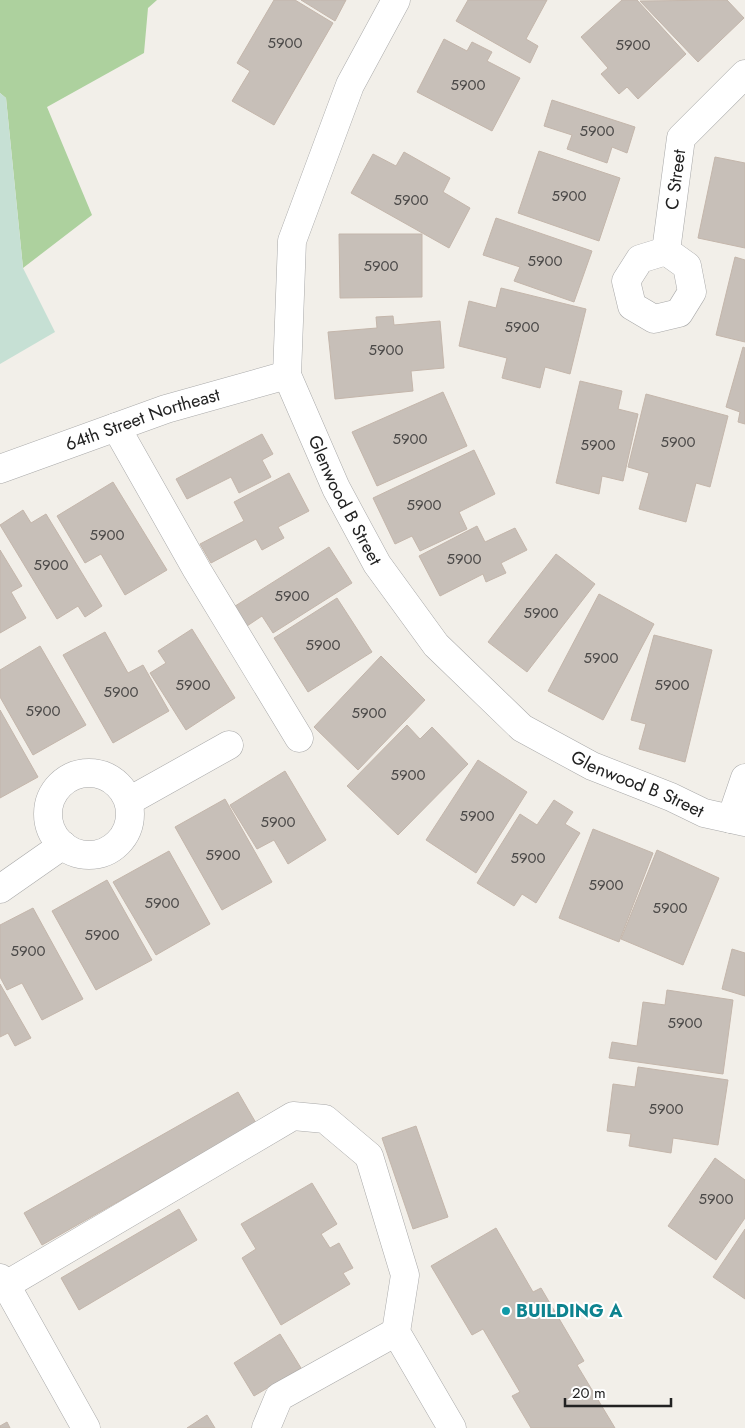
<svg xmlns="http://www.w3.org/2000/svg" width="745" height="1428" viewBox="0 0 745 1428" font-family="Jost,sans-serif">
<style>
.forest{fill:#add19e}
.wetland{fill:#c6e0d4}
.building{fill:#c7bfb8;stroke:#c4b6ab}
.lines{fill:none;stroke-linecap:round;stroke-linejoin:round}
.minor-casing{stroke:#a9a9a9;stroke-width:29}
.minor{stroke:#fff;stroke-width:28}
.culture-dot{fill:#0f9aa8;stroke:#fff;stroke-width:2}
.labels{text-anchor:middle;stroke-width:4;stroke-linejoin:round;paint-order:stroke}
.number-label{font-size:15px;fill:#4b4948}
.street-label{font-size:18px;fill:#222;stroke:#fff}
.culture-label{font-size:18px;font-weight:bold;fill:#0d838f;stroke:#fff;text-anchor:start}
</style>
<rect width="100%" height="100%" fill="#f2efe9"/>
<path class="forest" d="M0,0H157L148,8L144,53L47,107L92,215L23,268L6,98L0,93Z"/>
<path class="wetland" d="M0,93L6,98L23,268L55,332L0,364Z"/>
<g class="building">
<path d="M274,0H295L333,23L274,125L232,101L250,71L237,63Z"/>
<path d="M301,0H346L335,21Z"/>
<path d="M468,0H547L526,39L538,46L530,63L456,21Z"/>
<path d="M622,0H637L686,54L638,99L627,87L619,94L601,74L608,68L581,37Z"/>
<path d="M727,0L744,18L698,62L640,1Z"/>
<path d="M444,39L467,51L472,42L492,52L487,61L520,78L492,131L417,92Z"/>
<path d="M552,100L635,127L627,153L612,147L607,163L567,149L572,135L544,126Z"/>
<path d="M539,151L620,178L599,241L518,213Z"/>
<path d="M404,152L450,178L443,192L470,208L449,248L351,193L373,154L396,166Z"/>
<path d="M715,157L745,163V248L698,238Z"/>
<path d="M496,218L592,251L574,302L514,281L520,267L483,255Z"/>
<path d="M339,234H422V297L340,298Z"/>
<path d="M735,257L745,260V342L716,335Z"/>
<path d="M501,288L586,309L570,374L545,367L540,388L502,378L507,358L459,346L469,301L496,308Z"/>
<path d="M393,316L394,325L440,321L444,368L411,371L413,391L335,399L328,332L377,328L376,317Z"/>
<path d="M743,347L745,348V424L738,422L740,412L726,407Z"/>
<path d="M580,381L622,391L618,409L638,414L623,481L602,476L599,494L556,483Z"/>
<path d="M443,392L467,446L377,486L352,432Z"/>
<path d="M646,394L728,416L710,487L696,483L686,522L639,509L649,473L628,467Z"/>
<path d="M262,434L273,454L262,460L271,477L239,493L231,477L187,499L176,479Z"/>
<path d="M474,450L495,494L459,512L467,529L420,551L412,536L395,544L373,498Z"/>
<path d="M289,473L309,511L278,527L284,538L262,550L256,539L211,563L200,544L244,521L234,502Z"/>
<path d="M113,482L167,570L125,595L101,554L85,563L57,516Z"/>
<path d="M23,510L31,523L46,514L102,606L85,617L78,606L57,619L0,525Z"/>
<path d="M477,526L485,542L515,528L527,550L501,563L506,573L486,582L483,574L440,596L419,556Z"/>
<path d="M329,547L352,583L273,633L262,616L244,628L232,608Z"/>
<path d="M0,550L22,586L11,592L26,618L0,633Z"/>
<path d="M556,554L595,584L527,672L488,642Z"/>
<path d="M599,594L654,624L603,720L548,691Z"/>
<path d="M337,598L372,652L308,692L274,638Z"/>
<path d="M192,629L235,698L186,730L150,673L166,663L158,651Z"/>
<path d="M105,632L128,673L143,665L169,711L113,743L63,655Z"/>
<path d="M654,635L712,650L685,762L639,749L646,724L631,720Z"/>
<path d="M40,646L86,725L33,755L0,697V670Z"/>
<path d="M381,656L425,700L358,770L314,727Z"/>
<path d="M0,710L38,777L0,798Z"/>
<path d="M407,725L420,739L432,727L468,764L398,835L347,786Z"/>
<path d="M478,760L527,792L476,873L426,840Z"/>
<path d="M285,771L326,840L288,864L274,840L257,849L230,805Z"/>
<path d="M225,799L272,882L222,910L175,827Z"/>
<path d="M554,800L573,812L565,824L580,833L536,903L522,894L514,906L477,883L520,814L537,825Z"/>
<path d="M593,829L653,853L619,942L559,918Z"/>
<path d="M657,850L719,878L683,965L621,939Z"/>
<path d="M169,851L210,924L156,955L113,882Z"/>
<path d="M107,880L152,960L96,990L52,911Z"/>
<path d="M33,908L83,999L42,1020L22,983L7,990L0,977V925Z"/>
<path d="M732,949L745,953V996L722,989Z"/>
<path d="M0,984L31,1038L15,1046L8,1033L0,1037Z"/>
<path d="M667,990L733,1000L723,1074L609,1058L612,1042L637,1046L643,1002L665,1005Z"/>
<path d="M638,1067L728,1080L718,1145L673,1138L671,1153L629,1146L631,1134L607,1131L613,1084L635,1087Z"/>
<path d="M238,1092L256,1123L42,1245L24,1213Z"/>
<path d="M416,1126L448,1217L413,1229L382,1138Z"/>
<path d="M715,1158L745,1180V1218L716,1260L668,1226Z"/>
<path d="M312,1183L337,1224L321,1234L330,1248L339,1243L353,1268L343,1273L350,1284L281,1325L242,1258L256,1249L241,1224Z"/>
<path d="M179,1209L197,1240L79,1310L61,1278Z"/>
<path d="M496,1228L533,1292L541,1288L584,1361L577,1365L615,1428H531L512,1396L520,1392L483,1329L472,1335L431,1266Z"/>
<path d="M745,1229V1299L713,1277Z"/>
<path d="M280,1334L301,1368L254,1396L234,1363Z"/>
<path d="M207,1415L215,1428H187Z"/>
<path d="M7,1422L10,1428H0V1426Z"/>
</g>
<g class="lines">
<defs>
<g id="minor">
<path id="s1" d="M396,0L350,85L292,241L287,375L336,488L377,564L436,645L522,728L592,766L671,797L704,813L745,822"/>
<path d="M666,251L687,266L692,292L679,313L654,319L632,306L626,281L640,259Z"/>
<path id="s2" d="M666,251L681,138L745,74"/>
<path d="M116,427L197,570L299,738"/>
<path id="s3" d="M0,469L166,409L287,375"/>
<circle cx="89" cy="814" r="41"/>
<path d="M129,801L229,745"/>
<path d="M731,819L745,778"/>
<path d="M0,889L63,845"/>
<path d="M0,1278L6,1285L293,1116L325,1119L369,1156L405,1275L396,1332L452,1428"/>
<path d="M6,1285L86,1428"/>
<path d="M266,1428L279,1397L396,1332"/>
</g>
</defs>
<use href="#minor" class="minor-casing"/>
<use href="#minor" class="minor"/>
</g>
<circle class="culture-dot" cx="506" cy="1311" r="5"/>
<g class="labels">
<g class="number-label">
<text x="285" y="48">5900</text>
<text x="633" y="50">5900</text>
<text x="468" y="90">5900</text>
<text x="597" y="136">5900</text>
<text x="569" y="201">5900</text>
<text x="411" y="205">5900</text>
<text x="545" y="266">5900</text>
<text x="381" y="271">5900</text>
<text x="522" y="332">5900</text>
<text x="386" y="355">5900</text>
<text x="410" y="444">5900</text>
<text x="678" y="447">5900</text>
<text x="598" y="450">5900</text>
<text x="424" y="510">5900</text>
<text x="107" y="540">5900</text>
<text x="464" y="564">5900</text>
<text x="51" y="570">5900</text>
<text x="292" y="601">5900</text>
<text x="541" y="618">5900</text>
<text x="323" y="650">5900</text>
<text x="601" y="663">5900</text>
<text x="193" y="690">5900</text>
<text x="672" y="690">5900</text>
<text x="121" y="697">5900</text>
<text x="43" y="716">5900</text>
<text x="369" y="718">5900</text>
<text x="408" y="780">5900</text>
<text x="477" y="821">5900</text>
<text x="278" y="827">5900</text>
<text x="223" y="860">5900</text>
<text x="528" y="863">5900</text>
<text x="606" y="890">5900</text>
<text x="162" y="908">5900</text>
<text x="670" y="913">5900</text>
<text x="102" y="940">5900</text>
<text x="28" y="956">5900</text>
<text x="685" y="1028">5900</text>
<text x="666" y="1114">5900</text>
<text x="716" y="1204">5900</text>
</g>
<g class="street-label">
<text dy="6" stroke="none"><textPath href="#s2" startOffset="72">C Street</textPath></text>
<text dy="6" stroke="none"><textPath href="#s3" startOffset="151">64th Street Northeast</textPath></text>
<text dy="6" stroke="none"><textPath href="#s1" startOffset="535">Glenwood B Street</textPath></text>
<text dy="6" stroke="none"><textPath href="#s1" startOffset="955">Glenwood B Street</textPath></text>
</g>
<g class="culture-label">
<text x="516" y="1317">BUILDING A</text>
</g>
</g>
<path d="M565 1398v8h106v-8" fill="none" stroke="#222222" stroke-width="2.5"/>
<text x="572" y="1398" font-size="15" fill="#222222" stroke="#ffffff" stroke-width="4" paint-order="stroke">20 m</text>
</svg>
